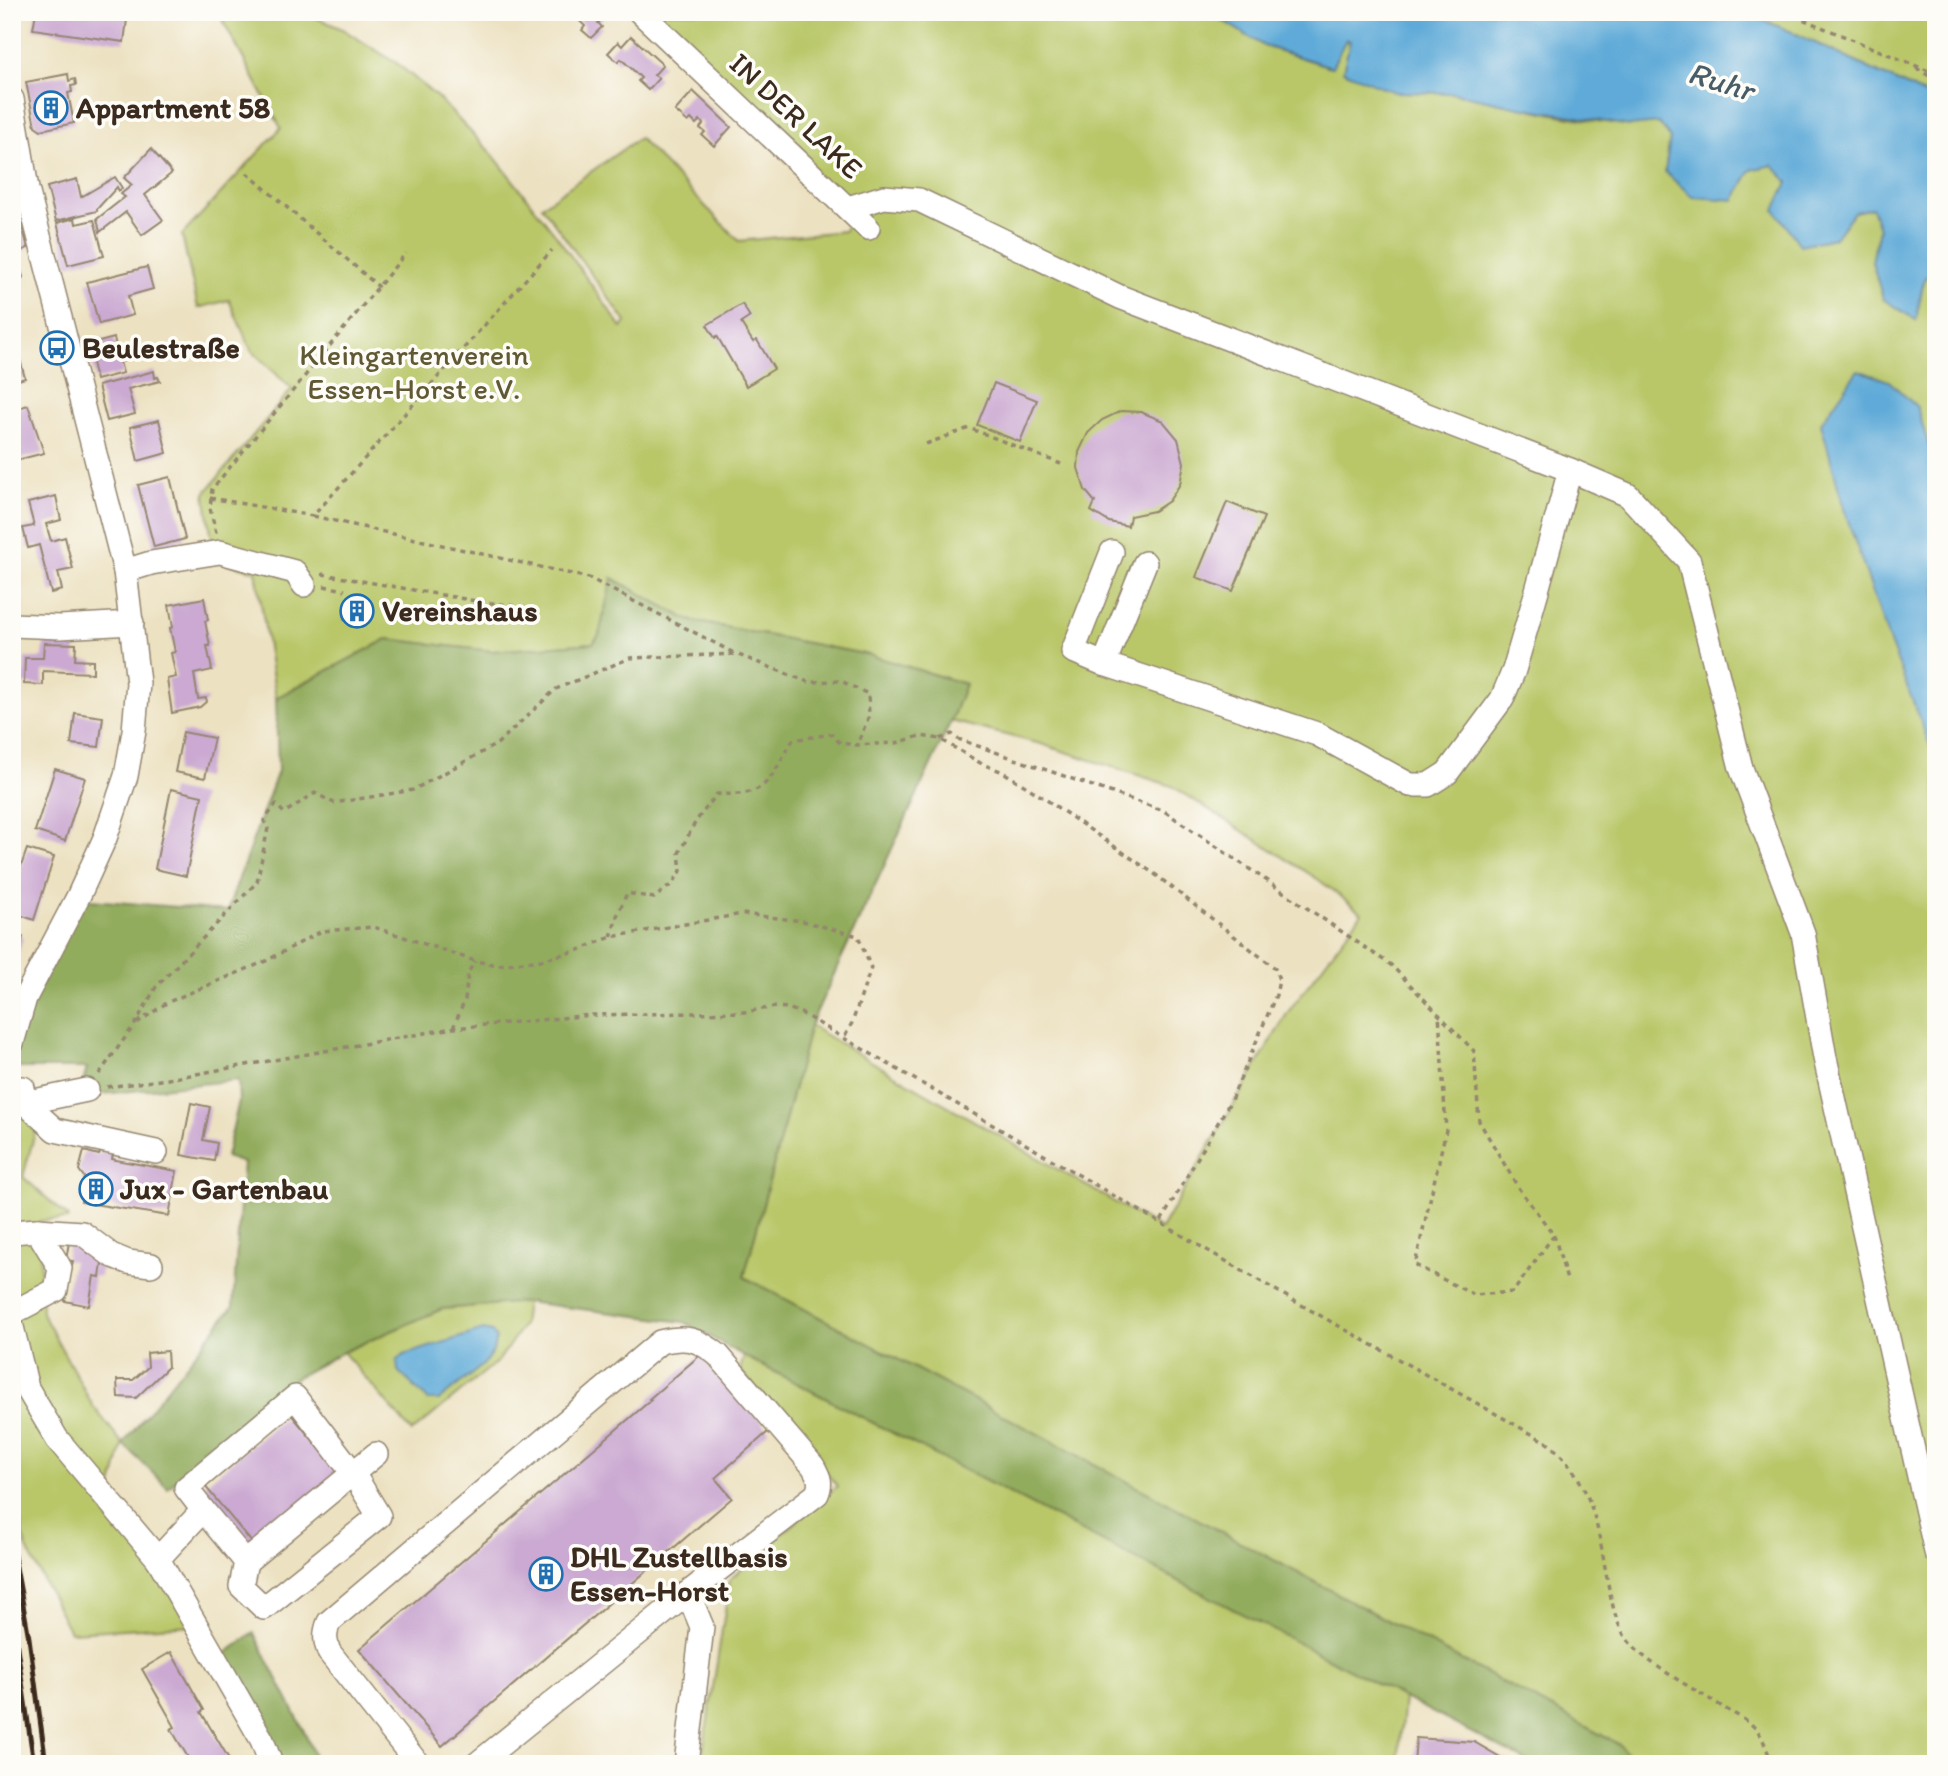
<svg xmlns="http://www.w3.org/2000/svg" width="1948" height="1776" viewBox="0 0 1948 1776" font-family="Itim,sans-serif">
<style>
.green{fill:#b9c769;stroke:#7a7844;stroke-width:2}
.forest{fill:#92ac5d;stroke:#666b3e;stroke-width:2}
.water{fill:#5faad8;stroke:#4d6a7b;stroke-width:2}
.building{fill:#cba9d2}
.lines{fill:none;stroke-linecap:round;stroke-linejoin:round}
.minor-casing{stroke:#948670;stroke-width:26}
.path{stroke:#948670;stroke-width:3.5;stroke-dasharray:5 5;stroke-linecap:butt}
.minor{stroke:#fff;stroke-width:23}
.rail{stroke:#3b2a1e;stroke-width:5}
.labels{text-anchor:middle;stroke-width:7;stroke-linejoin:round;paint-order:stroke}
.poi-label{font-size:30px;font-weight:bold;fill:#3b2a1e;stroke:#fdfcf7;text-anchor:start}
.street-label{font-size:30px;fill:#3b2a1e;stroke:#fdfcf7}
.park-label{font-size:30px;fill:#615934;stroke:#fdfcf7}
.water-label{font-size:32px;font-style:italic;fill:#495d68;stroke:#fdfcf7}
</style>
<rect width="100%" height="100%" fill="#fdfcf7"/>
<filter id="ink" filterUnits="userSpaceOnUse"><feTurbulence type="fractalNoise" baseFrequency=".0143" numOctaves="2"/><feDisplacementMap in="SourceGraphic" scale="14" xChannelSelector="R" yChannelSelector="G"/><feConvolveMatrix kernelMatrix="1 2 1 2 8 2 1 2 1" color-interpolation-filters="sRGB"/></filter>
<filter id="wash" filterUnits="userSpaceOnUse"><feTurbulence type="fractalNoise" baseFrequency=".00686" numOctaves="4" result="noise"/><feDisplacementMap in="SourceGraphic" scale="28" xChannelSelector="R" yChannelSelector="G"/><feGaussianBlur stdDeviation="1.57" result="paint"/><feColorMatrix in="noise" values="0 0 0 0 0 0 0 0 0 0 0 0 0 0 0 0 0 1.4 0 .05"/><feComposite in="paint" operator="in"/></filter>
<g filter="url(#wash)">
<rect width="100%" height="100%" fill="#ece1c1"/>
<g class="green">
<path d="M218,12L306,13L342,29L398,64L438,98L493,155L556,235L622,328L626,322L542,206L639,138L739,241L844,231L850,215L648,12H1209L1264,46L1331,67L1345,38L1394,92C1414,92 1437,90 1458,94C1521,105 1595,129 1659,123L1670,138L1665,172L1751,170L1773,165L1835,238L1854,212L1873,208L1879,229L1872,262L1924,279L1936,268V1764H1635L1620,1745L744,1277L810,1026L1161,1229L1288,1012L1362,913L1319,880L1172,786L1041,744L951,721L965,684L869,655L688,620L613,578L599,635L593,643L492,651L387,639L276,698L256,571L215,560L205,493L292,389L251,350L229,300L198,308L182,235L281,128Z"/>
<path d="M1744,12H1936V100L1792,32Z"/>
<path d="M12,1108L38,1121L23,1177L68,1217L67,1219L39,1221L42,1313L93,1406L123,1444L108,1501L194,1625L70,1632L26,1547L12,1485Z"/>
<path d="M526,1302L523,1325L499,1360L412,1432L343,1352L442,1309Z"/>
<path d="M744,1356L1404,1697L1398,1764H701L730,1579L837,1486L740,1370Z"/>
</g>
<g class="forest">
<path d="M612,578L688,620L869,655L965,684L951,721L810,1026L744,1277L1620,1745L1635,1764H1532L744,1356L684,1322L526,1302L442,1309L343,1352L295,1378L168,1488L123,1444L233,1306L243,1163L226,1157L239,1101L238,1080L92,1095L84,1079L87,1068H12V1046L79,899L227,911L278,771L276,698L387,639L492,651L593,643L599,635Z"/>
<path d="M254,1633L303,1729L318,1764H274L219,1658Z"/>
</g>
<g class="water">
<path d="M1209,12H1744L1792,32L1936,100V268L1924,279L1916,320L1883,299L1872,262L1879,229L1872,208L1854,212L1835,238L1800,245L1775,210L1788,182L1773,165L1751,170L1734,200L1693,197L1665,172L1670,138L1659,123L1630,126L1514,106L1455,93L1394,92L1343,71L1350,41L1346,39L1332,67L1264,46Z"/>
<path d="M1858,370L1889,381L1917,407L1936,469V761L1889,640L1844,509L1821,423Z"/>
<path d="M483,1330L492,1332L496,1338L493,1351L483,1365L439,1400H428L398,1371L397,1361L404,1355Z"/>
</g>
<g id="blocks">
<g class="building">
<path d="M36,12H128L124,42L33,29Z"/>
<path d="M570,12H608L598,23L602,27L591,38L582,30L585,26Z"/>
<path d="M631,36L663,65L654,75L659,78L648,90L638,81L641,78L631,68L621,59L618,62L608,53L618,42L622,46Z"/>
<path d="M68,74L69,81L75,79L76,85L71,86L72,92L68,93L74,123L41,130L35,126L26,82Z"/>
<path d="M693,91L731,127L714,146L702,135L705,132L700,128L703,124L700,120L696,124L691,119L688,122L675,111Z"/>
<path d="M151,149L172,173L145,195L163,220L142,235L126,212L100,232L97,219L125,197L121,194L132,185L124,178Z"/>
<path d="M115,177L122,188L119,191L117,187L97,209V211L56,221L47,187L77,179L81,197Z"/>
<path d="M12,208L18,211L28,248L15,254L23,277L21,281L12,283Z"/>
<path d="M75,218L76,224L94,220L104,256L68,265L57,223Z"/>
<path d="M147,267L153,289L128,296L133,315L99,324L87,282Z"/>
<path d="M742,304L750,317L741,323L753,342L757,340L774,369L746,386L717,336L715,338L707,325Z"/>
<path d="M12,330L25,378L12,382Z"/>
<path d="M114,338L118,354L131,352L133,359L120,362L123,373L96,380L88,345Z"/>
<path d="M154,371L155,378L158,377L160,381L128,389L135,414L107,421L98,386Z"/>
<path d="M994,383L1037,400L1020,442L977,425Z"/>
<path d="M28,405L44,453L17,460L12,442V410Z"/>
<path d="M1121,411L1141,412L1163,421L1178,439L1184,463L1180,484L1169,501L1154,511L1130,516L1128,526L1109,522L1091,511L1095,502L1085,490L1078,468L1079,452L1088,433L1102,420Z"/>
<path d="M159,420L167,453L138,461L130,427Z"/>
<path d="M170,477L185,539L154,547L138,485Z"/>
<path d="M56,496L61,520L46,524L51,541L65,537L73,569L58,572L62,590L51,593L39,545L28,548L23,528L34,526L28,503Z"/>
<path d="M1227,502L1264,517L1233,591L1196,577Z"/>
<path d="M204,598L208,620L205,621L210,646H207L212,670L194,674L198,699L206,698L207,701L200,707L172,713L167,679L176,677L171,653L175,652L170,628L173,627L169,605Z"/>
<path d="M346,601L371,604L368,622L344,619Z"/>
<path d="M44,643L76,644L75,660L93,661V673L43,671V685L24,684L25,658H43Z"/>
<path d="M75,713L103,717L99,747L71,744Z"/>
<path d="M183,732L214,738L205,778L175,772Z"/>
<path d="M55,769L85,778L65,841L35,831Z"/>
<path d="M171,789L202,796L186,876L155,869Z"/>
<path d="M27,849L54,857L34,920L12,912V892Z"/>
<path d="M12,933L23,937L16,960L12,959Z"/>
<path d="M191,1103L210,1107L203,1140L217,1143L214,1161L181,1155Z"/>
<path d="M84,1151L99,1155L101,1151L113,1154L112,1159L116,1160L177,1171L169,1216L81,1202L84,1177L79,1170Z"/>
<path d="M69,1242L89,1245L88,1253L103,1256L100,1277L94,1276L89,1306L65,1301L73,1261L66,1260Z"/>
<path d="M706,1350L769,1431L715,1478L732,1498L442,1746L359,1649L651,1400L649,1399Z"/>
<path d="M167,1351L168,1367L136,1398L118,1397L117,1380H133L148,1367L147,1353Z"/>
<path d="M290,1413L340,1473L254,1545L204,1485Z"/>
<path d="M171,1652L204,1710L201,1712L232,1764H192L171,1729L175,1727L142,1669Z"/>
<path d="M1416,1738L1474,1742L1512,1764H1414Z"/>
</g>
</g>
</g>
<g filter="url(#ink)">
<use href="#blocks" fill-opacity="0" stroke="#948670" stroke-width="2"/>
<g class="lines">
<defs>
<g id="minor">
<path d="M640,12L868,228"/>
<path d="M12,99L27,189L125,571L138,683L134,731L126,776L105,838L79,895L25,998L12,1043"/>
<path d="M848,208L884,197L919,200L1120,297L1570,470"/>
<path d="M1112,552L1073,651L1104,664L1317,734L1410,785H1428L1447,773L1502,699L1514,670L1536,594L1570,470L1628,495L1689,561L1741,768L1803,933L1825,1058L1936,1552"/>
<path d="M125,571L151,563L220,552L295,572L304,585"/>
<path d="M12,625L60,627L132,623"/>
<path d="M1104,664L1145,563"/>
<path d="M23,1088L25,1103L55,1130L156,1152"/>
<path d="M15,1105L87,1090"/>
<path d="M37,1230L82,1233L111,1255L128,1262L151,1265"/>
<path d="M12,1232L37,1230L60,1268L56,1290L12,1313"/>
<path d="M12,1327L27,1388L57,1439L158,1559L262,1740L271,1764"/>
<path d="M203,1510L186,1488L295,1397L353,1473L379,1516L264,1608L241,1586L246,1562"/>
<path d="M158,1559L203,1510L246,1562L376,1454"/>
<path d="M418,1764L329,1652C325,1641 324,1634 329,1622L660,1342C686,1336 697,1338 718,1355L813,1466C819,1477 822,1482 817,1494L688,1593L477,1764"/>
<path d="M686,1764L702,1627L688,1593"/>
</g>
</defs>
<use href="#minor" class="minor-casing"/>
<g class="path">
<path d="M1785,12L1936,74"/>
<path d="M1916,68L1936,80"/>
<path d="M247,173L379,287"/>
<path d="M926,444L969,428L1061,464"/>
<path d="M210,498L313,516L552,250"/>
<path d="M313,516L589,578L734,653"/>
<path d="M216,533L210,508L212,489L406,253"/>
<path d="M322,574L476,601L539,609"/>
<path d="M324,586L345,590"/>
<path d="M940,739L952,734L958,739L1164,811L1391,965L1474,1051L1479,1121L1519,1189L1554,1235L1513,1292L1474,1295L1415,1265L1446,1130L1439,1013"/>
<path d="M611,937L617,916L627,893L654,898L672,884L681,871L679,853L696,821L717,794C770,797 768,780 793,740L831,734L840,743L857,745L896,743L920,736L940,739L982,764L1003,772L1035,792L1156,875L1275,968L1279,980L1276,995L1243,1073L1230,1102L1160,1223"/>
<path d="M137,1023L168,1002L266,961L322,931L374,927L475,961L498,965L541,960L579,950L611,937L742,914L803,921L858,936L871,968L852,1023L843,1039"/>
<path d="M453,1028L465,1000L468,973L475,961"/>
<path d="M99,1074L135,1024L156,987L257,882L268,828L264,821L276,804L284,813L315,793L334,803L413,790L497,744L556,689L630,658L736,654L808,682L841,681L868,694L869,716L857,745"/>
<path d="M107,1087L168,1079L453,1028L593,1015L744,1012L776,1007L788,1008L801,1013L1296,1302L1546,1442C1595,1480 1598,1532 1609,1589C1613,1607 1617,1628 1630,1643C1648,1665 1701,1693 1726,1709C1736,1715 1749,1721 1757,1730C1764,1739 1768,1753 1772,1764"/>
<path d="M1554,1235L1567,1280"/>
</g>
<use href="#minor" class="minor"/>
<g class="rail">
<path d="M12,1545L29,1638L46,1764"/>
<path d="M12,1613L34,1764"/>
</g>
</g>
</g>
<defs>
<symbol id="building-ring" viewBox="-11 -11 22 22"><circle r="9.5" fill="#fdfcf7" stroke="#1f6fb2" stroke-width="1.5"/><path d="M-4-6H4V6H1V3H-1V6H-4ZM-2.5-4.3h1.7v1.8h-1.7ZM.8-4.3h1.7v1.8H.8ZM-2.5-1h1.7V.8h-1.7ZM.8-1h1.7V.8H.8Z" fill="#1f6fb2"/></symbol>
<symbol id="bus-ring" viewBox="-11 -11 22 22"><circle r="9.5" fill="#fdfcf7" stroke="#1f6fb2" stroke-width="1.5"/><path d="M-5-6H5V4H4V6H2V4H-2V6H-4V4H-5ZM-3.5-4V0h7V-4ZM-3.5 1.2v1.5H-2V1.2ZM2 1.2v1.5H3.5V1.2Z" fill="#1f6fb2"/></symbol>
</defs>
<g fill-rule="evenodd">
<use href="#building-ring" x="32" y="89" width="38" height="38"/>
<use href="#bus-ring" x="38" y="329" width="38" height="38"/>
<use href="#building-ring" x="338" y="592" width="38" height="38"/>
<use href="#building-ring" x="77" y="1170" width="38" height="38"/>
<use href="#building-ring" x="527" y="1555" width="38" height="38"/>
</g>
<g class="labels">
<g class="poi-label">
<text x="76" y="118">Appartment 58</text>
<text x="82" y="358">Beulestraße</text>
<text x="382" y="621">Vereinshaus</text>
<text x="120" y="1199">Jux - Gartenbau</text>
<text x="570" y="1567">DHL Zustellbasis<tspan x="570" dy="34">Essen-Horst</tspan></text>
</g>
<g class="street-label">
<text transform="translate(796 116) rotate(43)" y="10">IN DER LAKE</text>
</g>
<g class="park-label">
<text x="414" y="365">Kleingartenverein<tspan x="414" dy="34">Essen-Horst e.V.</tspan></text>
</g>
<g class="water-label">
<text transform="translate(1721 81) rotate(17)" y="11">Ruhr</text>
</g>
</g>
<rect width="1948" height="1776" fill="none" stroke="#fdfcf7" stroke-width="42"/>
</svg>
